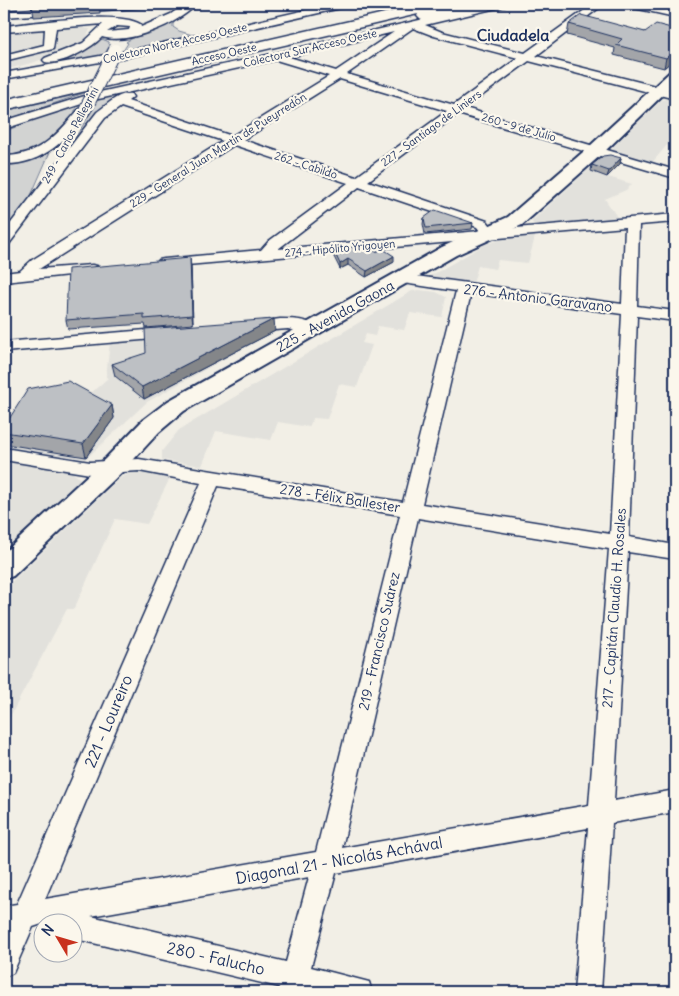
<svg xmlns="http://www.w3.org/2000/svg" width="679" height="996" viewBox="0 0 679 996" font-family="Delius,sans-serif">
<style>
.built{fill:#e2e1dc}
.green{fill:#d2d3d2;stroke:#768198}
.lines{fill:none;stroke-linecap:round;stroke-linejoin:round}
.minor-casing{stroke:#1b2f5e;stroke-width:3}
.major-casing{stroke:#1b2f5e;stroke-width:4}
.highway-casing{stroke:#1b2f5e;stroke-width:3}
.minor{fill:#fbf7ec;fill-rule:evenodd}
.major{fill:#fbf7ec;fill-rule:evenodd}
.highway{fill:#fbf7ec;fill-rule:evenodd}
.minor-bridge-casing{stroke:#1b2f5e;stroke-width:14;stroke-linecap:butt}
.minor-bridge{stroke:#fbf7ec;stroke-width:12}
.wall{fill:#a3a5a9;stroke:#1b2f5e}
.shaded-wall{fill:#848689;stroke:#1b2f5e}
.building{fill:#bdc0c4;stroke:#1b2f5e}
.labels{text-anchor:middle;stroke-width:4.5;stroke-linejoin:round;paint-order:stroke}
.far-street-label{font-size:11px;fill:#1b2f5e;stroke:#fbf7ec}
.street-label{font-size:14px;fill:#1b2f5e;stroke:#fbf7ec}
.far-district-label{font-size:16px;font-weight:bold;fill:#1b2f5e;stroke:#fbf7ec}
.near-street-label{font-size:16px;fill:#1b2f5e;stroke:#fbf7ec}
</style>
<rect width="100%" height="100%" fill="#f2efe6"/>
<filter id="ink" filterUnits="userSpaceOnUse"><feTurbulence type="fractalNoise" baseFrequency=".02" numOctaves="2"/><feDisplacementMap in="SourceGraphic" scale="10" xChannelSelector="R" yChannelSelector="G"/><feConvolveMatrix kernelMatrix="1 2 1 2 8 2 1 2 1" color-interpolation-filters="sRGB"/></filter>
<g filter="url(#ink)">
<g class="built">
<path d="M78,18L80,27L90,29L85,41L35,62L4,70V23Z"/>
<path d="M669,98H675V148L667,145L651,164L614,151L612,148L662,100Z"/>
<path d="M599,160L623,161L608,177L632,184L626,190L605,199L619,220L537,226L533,225L532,221Z"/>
<path d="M536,233L528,263L498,260L495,269L478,266L472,287L427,278L484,245L507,237Z"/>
<path d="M418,290L436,292L446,297L442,317L410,313L404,330L378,326L375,336L366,334L362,343L372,345L357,387L339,384L327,419L313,418L309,427L278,422L271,440L216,431L202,466L162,460V451L179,430L412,291Z"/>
<path d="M258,330L265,336L147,402L89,456L83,459L4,447L5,444L83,400L108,378L106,377L110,342Z"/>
<path d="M12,462L71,471L80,479L77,484L4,553V474Z"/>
<path d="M136,470L171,476L147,524L115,519L74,609H67L4,728V589L120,478Z"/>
</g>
<g class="green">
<path d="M178,18L173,24V27L179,31L196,36L102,58L39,67L86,48L99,38L107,41L110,45L104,55L123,51L128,43L126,42L129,40Z"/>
<path d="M140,88L116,101L53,173L95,106L75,110V113L42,150L13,158H4V132L56,109Z"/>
<path d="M84,93L4,121V111Z"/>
<path d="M50,152L29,200L4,233V163L26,161Z"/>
</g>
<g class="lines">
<defs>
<g id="minor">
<path d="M107,4H153L148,7L4,17V11Z"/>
<path d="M185,4H196C180,24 127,45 102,37C92,48 60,66 45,62L43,60L45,58L83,43L103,24L56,28L53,49L4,61V55L44,45L45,29L4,32V26C32,23 119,10 140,24L141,27L171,14ZM117,26L130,27L129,30L107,32Z"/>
<path d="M332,4H350L345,7L128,57L4,79V73L128,51Z"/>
<path d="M489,4H506L505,6L425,25L442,32L525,53L593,4H604L536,56L675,91V99L529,61L465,108L675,170V178L458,114L368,181L487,221L494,230L675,214V222L639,225L637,306L675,311V321L637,316L629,537L675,545V559L628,552L614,801L675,790V812L612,823L601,992H574L588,828L336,873L311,967L369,982L372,992H278L279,987L72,938V924H60V922L42,924L33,927L13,973L4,977V906L17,904L201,483L139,471L90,474L4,460V448L90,462L139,459L403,502L456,291L396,282L393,279L396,276L401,274L622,304L625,227L164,267L159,266L157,263L159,260L164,259L261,250L269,241L348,183L234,145L39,269L92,265L97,266L99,269L97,272L4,282V273L20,271L32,260L223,141L121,107L105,118L9,244L4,245V232L97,112C106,106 119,92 131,94L133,97L128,101L232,136L329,76L276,60L94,100L4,129V121L91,94L272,54ZM413,28L434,36L518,58L454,105L347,74ZM394,32L336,71L289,57ZM340,79L447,111L356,177L243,140ZM359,187L477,227L480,231L278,249ZM471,293L622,314L610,534L422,504ZM218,486L400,515L316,852L45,899ZM418,518L609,549L589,805L342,848ZM309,877L286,962L91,916Z"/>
<path d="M624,4H642L675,11V17L625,6Z"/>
<path d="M85,106L89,107L91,110L89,113C65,140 43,165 4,164V156C41,156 58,133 81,107Z"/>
<path d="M280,319C291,319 311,319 318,329L316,332L310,334L288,329L250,332L244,330L242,327L244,324Z"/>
<path d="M170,328L176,329L178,333L176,337L4,352V342Z"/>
</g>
<path id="major" d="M675,70V83L602,154L522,225L456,255L184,411L159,432L123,471L13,576L4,579V553L105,459L143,420L168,401L442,247L508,217L590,146L670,72Z"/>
<path id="highway" d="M424,4H450L449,6L459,4H486L483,7L425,21L420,19L417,16L418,14L4,110V100Z"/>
</defs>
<use href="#minor" class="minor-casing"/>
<use href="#major" class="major-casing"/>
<use href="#highway" class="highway-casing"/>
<use href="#minor" class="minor"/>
<use href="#major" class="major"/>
<use href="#highway" class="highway"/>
<defs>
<path id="minor-bridge" d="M86,108L115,50"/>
</defs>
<use href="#minor-bridge" class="minor-bridge-casing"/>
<use href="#minor-bridge" class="minor-bridge"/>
</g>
<g class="wall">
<path d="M35,4H99L100,13L34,17L32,6H35Z"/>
<path d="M569,24L645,32L675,29V58L664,68L614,55L615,48L567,35Z"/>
<path d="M621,158L620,164L607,177L591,171L592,165Z"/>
<path d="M424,218L473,223L472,229L425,234L423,224Z"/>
<path d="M374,245V251L394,262L366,277L348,265L340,269L333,255V249Z"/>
<path d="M191,267L193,324L146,328L145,324L68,329L66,320Z"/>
<path d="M275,331L144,399L115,376L112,364Z"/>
<path d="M112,405L114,418L86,457L5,444L4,441V427Z"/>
</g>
<g class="shaded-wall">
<path d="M675,50V58L664,68L666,58Z"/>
<path d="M621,158L620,164L607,177L609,171Z"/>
<path d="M394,256V262L366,277L367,271Z"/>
<path d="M190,258L191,267L193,324L192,315Z"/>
<path d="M348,259V265L340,269V264Z"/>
<path d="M274,319L275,331L144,399L142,387Z"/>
<path d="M112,405L114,418L86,457L83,444Z"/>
</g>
<g class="building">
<path d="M69,4H82L32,6Z"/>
<path d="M581,15L645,32L656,24L675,29V50L666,58L616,45L622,39L569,24Z"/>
<path d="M610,155L621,158L609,171L592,165L603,156Z"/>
<path d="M435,210L473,223L426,228L424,218Z"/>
<path d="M374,245L371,248L376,252L383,249L394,256L367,271L348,259L340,264L333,249Z"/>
<path d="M190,258L192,315L144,319V314L66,320L68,269Z"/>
<path d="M274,319L142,387L112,364L146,353L145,329Z"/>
<path d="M68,381L112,405L83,444L4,432V427L28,389Z"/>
</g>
</g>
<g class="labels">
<g class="far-street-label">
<text transform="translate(175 43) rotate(-13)" y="4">Colectora Norte Acceso Oeste</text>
<text transform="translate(310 48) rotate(-13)" y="4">Colectora Sur Acceso Oeste</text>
<text transform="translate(224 54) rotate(-13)" y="4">Acceso Oeste</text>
<text transform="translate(519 127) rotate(16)" y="4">260 - 9 de Julio</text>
<text transform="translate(431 128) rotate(-36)" y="4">227 - Santiago de Liniers</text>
<text transform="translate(70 135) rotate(-62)" y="4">249 - Carlos Pellegrini</text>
<text transform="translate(218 150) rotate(-32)" y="4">229 - General Juan Martín de Pueyrredón</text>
<text transform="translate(306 165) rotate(18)" y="4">262 - Cabildo</text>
<text transform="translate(340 248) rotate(-5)" y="4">274 - Hipólito Yrigoyen</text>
</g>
<g class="street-label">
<text transform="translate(538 298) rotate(7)" y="5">276 - Antonio Garavano</text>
<text transform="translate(335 316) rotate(-29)" y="5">225 - Avenida Gaona</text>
<text transform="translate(340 498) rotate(9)" y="5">278 - Félix Ballester</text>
<text transform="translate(614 608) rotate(-86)" y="5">217 - Capitán Claudio H. Rosales</text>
<text transform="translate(379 641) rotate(-77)" y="5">219 - Francisco Suárez</text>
</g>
<g class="far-district-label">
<text x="513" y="41">Ciudadela</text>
</g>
<g class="near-street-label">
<text transform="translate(108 721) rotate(-67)" y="6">221 - Loureiro</text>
<text transform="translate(339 860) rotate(-10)" y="6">Diagonal 21 - Nicolás Achával</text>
<text transform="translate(216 958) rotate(13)" y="6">280 - Falucho</text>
</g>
</g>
<rect width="679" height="996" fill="none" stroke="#fbf7ec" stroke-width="20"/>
<rect x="10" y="10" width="659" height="976" fill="none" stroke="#1b2f5e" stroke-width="2" filter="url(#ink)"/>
<g transform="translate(58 938) rotate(308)"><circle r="24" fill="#fbf7ec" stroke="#a1a7b3"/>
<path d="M0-4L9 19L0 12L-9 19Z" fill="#c8321e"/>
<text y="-8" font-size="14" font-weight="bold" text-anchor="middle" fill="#1b2f5e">N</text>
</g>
</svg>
